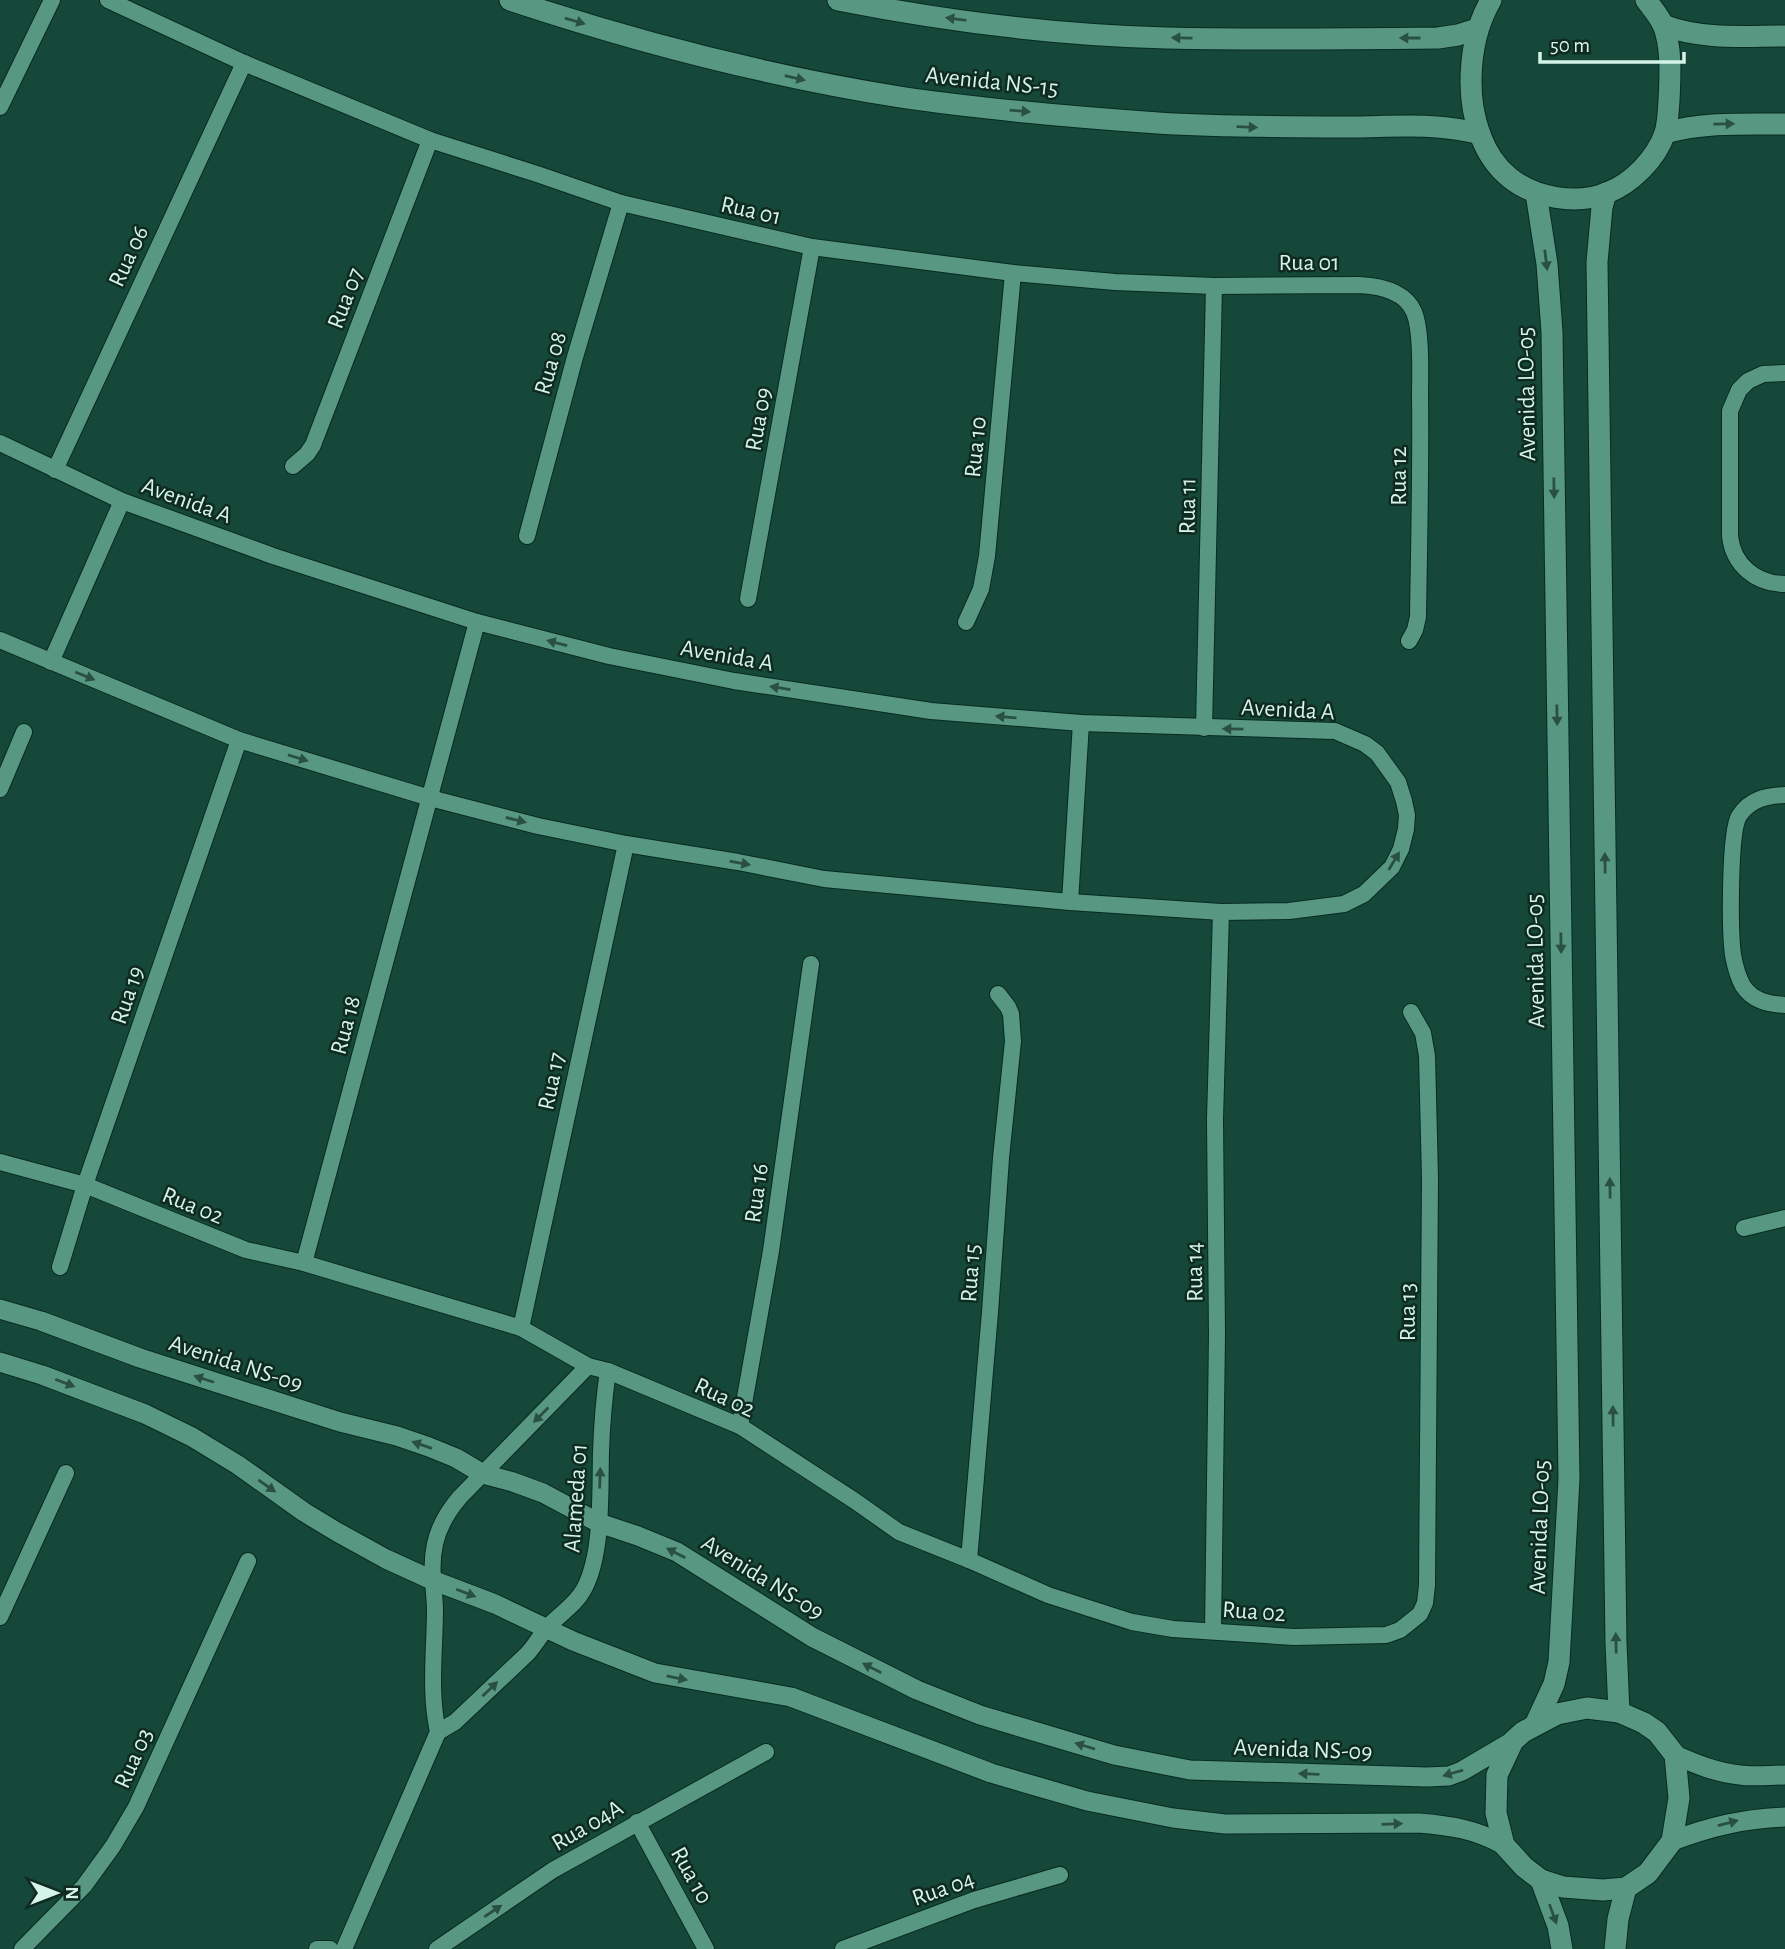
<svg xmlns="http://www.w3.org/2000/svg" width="1785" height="1949" viewBox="0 0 1785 1949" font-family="'Alegreya Sans',sans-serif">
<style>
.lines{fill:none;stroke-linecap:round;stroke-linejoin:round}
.minor-casing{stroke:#082b21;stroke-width:18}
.tertiary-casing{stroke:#082b21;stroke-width:21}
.secondary-casing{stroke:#082b21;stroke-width:23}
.minor{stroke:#589882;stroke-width:16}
.tertiary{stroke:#589882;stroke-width:19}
.secondary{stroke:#589882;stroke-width:21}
.oneway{fill:#295043}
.labels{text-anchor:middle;stroke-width:5;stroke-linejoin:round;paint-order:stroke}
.street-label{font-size:24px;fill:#d4f4e7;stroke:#0f2a21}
</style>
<rect width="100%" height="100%" fill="#154838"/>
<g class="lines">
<defs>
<g id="minor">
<path d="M108,0L244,63L430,140L537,174L621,203L812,247L1013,273L1115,282L1214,286L1359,285C1380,286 1405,291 1414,312C1422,331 1420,375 1420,397C1421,470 1419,544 1418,617L1415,630L1409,641"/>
<path d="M0,107L52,0"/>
<path d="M1785,373L1763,374L1748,381L1739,390L1730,411V536C1733,565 1756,584 1785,584"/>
<path d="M0,443L122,501L273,556L477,622L609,656L734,681L931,711L1081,723L1335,731L1365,744L1377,753L1398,782L1404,801L1407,815L1406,829L1401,849L1392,867L1364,894L1344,904L1289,911L1221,912L1070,902L824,879L738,862L626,844L538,826L430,798L239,740L0,640"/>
<path d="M293,466L307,454L313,445L430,140"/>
<path d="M55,470L244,63"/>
<path d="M527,536L575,357L621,203"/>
<path d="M748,599L812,247"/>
<path d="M966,622L981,589L987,556L1013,273"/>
<path d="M51,662L122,501"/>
<path d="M1204,728L1214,286"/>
<path d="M0,789L24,732"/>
<path d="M1785,795C1766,796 1750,799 1739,816C1729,833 1730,933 1733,955C1735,966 1738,977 1743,986C1753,1001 1768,1004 1785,1005"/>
<path d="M1070,902L1081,723"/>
<path d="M0,1162L85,1185L246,1250L304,1263L521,1328L588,1366L608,1371L740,1426L855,1501L899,1532L969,1560L1048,1595L1132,1622L1173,1629L1294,1637L1386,1635L1400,1630L1420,1614L1425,1603L1427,1585L1430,1178L1427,1056L1423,1033L1411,1012"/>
<path d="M1744,1228L1785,1218"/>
<path d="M304,1263L477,622"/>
<path d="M60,1267L85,1185L239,740"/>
<path d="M521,1328L626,844"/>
<path d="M740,1426L771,1251L811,964"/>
<path d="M969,1560L990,1312L1001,1158L1013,1041L1011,1014L1008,1007L998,994"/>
<path d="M0,1617L66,1473"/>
<path d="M1213,1631L1217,1335L1215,1119L1221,912"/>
<path d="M438,1732L455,1722L528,1653C535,1645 540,1636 547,1628C559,1614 575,1606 584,1589C603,1554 600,1492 601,1451C602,1424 604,1398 608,1371"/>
<path d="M637,1822L706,1949"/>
<path d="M22,1949L84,1886L113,1846L136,1807L248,1561"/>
<path d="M317,1949H330"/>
<path d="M344,1949L438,1732C429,1692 435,1649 435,1608C434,1586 430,1566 435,1544C439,1525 448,1511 460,1497L588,1366"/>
<path d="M437,1949L553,1870L766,1752"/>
<path d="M843,1949L974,1900L1060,1875"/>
</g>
<g id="tertiary">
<path d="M0,1309L41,1321L140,1358L249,1393L340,1422L397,1436L429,1447L456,1458L483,1474L513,1482L543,1493L599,1523L638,1536L677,1552L812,1637L917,1690L980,1715L1114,1755L1190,1770L1427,1777L1449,1776L1462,1771L1513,1741"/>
<path d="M0,1362L42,1375L145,1414L192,1437L238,1465L304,1512L337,1532L386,1559L432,1580L495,1604L573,1641L655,1673L791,1697L991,1773L1087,1801L1173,1818L1225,1824L1419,1823C1453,1826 1474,1829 1504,1845"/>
<path d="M1675,1755C1696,1764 1717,1773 1740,1775C1754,1777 1770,1775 1785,1775"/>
<path d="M1672,1841C1712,1826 1743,1819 1785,1817"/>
</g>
<g id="secondary">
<path d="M510,0C637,42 768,76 900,97C986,110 1072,117 1158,123C1222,127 1285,127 1349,127C1392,127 1437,122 1480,134"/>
<path d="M838,0C944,21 1057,35 1166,38C1256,40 1347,39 1438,38L1458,35L1477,29"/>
<path d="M1491,0C1476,26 1471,52 1471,82C1471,116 1482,156 1510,178C1535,198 1576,205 1607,193C1632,183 1656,159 1665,133C1668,123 1668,112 1669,101C1670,77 1672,50 1664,27C1660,17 1652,8 1646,0"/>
<path d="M1663,25C1702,40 1744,36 1785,36"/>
<path d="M1665,133C1704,122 1744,124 1785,124"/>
<path d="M1606,193L1602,207L1597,262L1616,1643L1619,1712"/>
<path d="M1587,1708L1619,1712L1644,1723L1657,1732L1675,1755L1679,1798L1672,1841L1648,1873L1626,1888L1603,1890L1563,1887L1541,1880L1524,1867L1504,1845L1496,1813L1497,1775L1513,1741L1523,1732L1557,1714Z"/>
<path d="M1535,1725L1554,1684L1559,1662L1569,1479L1552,332L1547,264L1536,193"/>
<path d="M1541,1880L1558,1926L1562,1949"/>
<path d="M1615,1949L1618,1919L1626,1888"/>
</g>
</defs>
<use href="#minor" class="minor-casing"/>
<use href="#tertiary" class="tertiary-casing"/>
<use href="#secondary" class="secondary-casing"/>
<use href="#minor" class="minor"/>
<use href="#tertiary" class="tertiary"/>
<use href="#secondary" class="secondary"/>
</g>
<defs><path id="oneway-solid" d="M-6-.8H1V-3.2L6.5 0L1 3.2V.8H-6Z" transform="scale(1.75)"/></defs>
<g class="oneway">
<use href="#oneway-solid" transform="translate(956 19) rotate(-173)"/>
<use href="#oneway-solid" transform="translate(575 21) rotate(16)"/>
<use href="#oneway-solid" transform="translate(1182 38) rotate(-179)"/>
<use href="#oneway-solid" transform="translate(1410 38) rotate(180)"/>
<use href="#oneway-solid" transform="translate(795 78) rotate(13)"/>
<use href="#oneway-solid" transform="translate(1020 111) rotate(5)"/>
<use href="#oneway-solid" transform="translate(1724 124) rotate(-1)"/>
<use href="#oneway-solid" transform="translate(1247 127) rotate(2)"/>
<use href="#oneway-solid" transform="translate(1546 260) rotate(83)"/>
<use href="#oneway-solid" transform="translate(1554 488) rotate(89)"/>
<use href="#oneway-solid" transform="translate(557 643) rotate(-165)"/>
<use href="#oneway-solid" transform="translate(85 676) rotate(22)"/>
<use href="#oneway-solid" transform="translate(780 688) rotate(-171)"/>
<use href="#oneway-solid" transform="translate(1557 715) rotate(89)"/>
<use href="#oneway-solid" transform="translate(1006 717) rotate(-175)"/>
<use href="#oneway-solid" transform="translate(1233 729) rotate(-179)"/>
<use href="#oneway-solid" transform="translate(298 758) rotate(17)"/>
<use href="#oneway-solid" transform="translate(516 820) rotate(14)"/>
<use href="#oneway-solid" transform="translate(1394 861) rotate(-59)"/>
<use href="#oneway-solid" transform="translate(740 863) rotate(10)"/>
<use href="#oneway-solid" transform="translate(1605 863) rotate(-91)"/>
<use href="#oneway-solid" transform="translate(1561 943) rotate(89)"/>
<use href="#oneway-solid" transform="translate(1610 1188) rotate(-91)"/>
<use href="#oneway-solid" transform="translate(204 1379) rotate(-162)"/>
<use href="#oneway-solid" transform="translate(65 1383) rotate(21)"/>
<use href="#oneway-solid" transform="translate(541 1415) rotate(135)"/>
<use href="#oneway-solid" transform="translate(1613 1416) rotate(-91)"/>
<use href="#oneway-solid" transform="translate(422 1445) rotate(-161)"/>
<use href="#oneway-solid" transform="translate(600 1478) rotate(-88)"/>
<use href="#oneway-solid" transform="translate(267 1486) rotate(35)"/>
<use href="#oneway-solid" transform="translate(676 1553) rotate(-153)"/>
<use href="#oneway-solid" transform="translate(466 1593) rotate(21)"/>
<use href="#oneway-solid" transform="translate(1616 1643) rotate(-91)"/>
<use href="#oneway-solid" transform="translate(872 1668) rotate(-153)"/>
<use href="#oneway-solid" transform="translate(677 1678) rotate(11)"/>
<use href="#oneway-solid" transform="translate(490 1689) rotate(-44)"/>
<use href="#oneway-solid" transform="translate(1085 1746) rotate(-163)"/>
<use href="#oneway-solid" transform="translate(1453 1773) rotate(164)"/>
<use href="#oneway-solid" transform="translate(1309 1774) rotate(-178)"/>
<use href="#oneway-solid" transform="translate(1728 1823) rotate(-15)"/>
<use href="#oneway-solid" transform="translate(1392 1824) rotate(-2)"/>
<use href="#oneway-solid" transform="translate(493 1911) rotate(-34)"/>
<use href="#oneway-solid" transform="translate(1553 1914) rotate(70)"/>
</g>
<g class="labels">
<g class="street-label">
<text transform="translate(992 81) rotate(6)" y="8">Avenida NS-15</text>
<text transform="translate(751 210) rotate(13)" y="8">Rua 01</text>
<text transform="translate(128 256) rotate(-65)" y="8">Rua 06</text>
<text x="1309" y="270">Rua 01</text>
<text transform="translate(345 298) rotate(-69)" y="8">Rua 07</text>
<text transform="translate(550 363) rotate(-74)" y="8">Rua 08</text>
<text transform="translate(1526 394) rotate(-91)" y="8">Avenida LO-05</text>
<text transform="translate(758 419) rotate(-80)" y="8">Rua 09</text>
<text transform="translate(975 447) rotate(-84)" y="8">Rua 10</text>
<text transform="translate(1398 476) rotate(-90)" y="8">Rua 12</text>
<text transform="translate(187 500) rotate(20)" y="8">Avenida A</text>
<text transform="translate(1187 506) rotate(-89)" y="8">Rua 11</text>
<text transform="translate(727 655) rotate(10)" y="8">Avenida A</text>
<text transform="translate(1288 709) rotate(3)" y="8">Avenida A</text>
<text transform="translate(1535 961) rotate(-91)" y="8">Avenida LO-05</text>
<text transform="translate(127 995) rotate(-71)" y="8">Rua 19</text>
<text transform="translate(345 1025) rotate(-75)" y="8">Rua 18</text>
<text transform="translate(551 1081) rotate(-78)" y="8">Rua 17</text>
<text transform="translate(756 1193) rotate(-82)" y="8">Rua 16</text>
<text transform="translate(193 1205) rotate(22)" y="8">Rua 02</text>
<text transform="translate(1194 1272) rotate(-91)" y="8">Rua 14</text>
<text transform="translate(970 1273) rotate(-86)" y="8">Rua 15</text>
<text transform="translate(1407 1312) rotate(-90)" y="8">Rua 13</text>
<text transform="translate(236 1363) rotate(18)" y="8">Avenida NS-09</text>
<text transform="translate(725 1397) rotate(25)" y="8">Rua 02</text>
<text transform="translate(575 1498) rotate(-86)" y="8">Alameda 01</text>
<text transform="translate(1539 1527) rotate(-88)" y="8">Avenida LO-05</text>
<text transform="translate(763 1577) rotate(32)" y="8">Avenida NS-09</text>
<text transform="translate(1254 1611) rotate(4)" y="8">Rua 02</text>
<text transform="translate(1303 1749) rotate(2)" y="8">Avenida NS-09</text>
<text transform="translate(133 1758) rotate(-66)" y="8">Rua 03</text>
<text transform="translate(587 1825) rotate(-30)" y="8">Rua 04A</text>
<text transform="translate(692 1875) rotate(61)" y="8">Rua 10</text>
<text transform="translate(943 1888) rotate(-19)" y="8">Rua 04</text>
</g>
</g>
<g transform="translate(56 1893) rotate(90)" stroke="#0f2a21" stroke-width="5" paint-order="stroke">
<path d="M0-5L12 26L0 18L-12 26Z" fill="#d4f4e7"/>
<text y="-10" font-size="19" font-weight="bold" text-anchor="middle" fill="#d4f4e7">N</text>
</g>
<path d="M1540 52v10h144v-10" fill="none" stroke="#d4f4e7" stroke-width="3.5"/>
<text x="1550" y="52" font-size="21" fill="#d4f4e7" stroke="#0f2a21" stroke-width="5" paint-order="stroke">50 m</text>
</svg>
